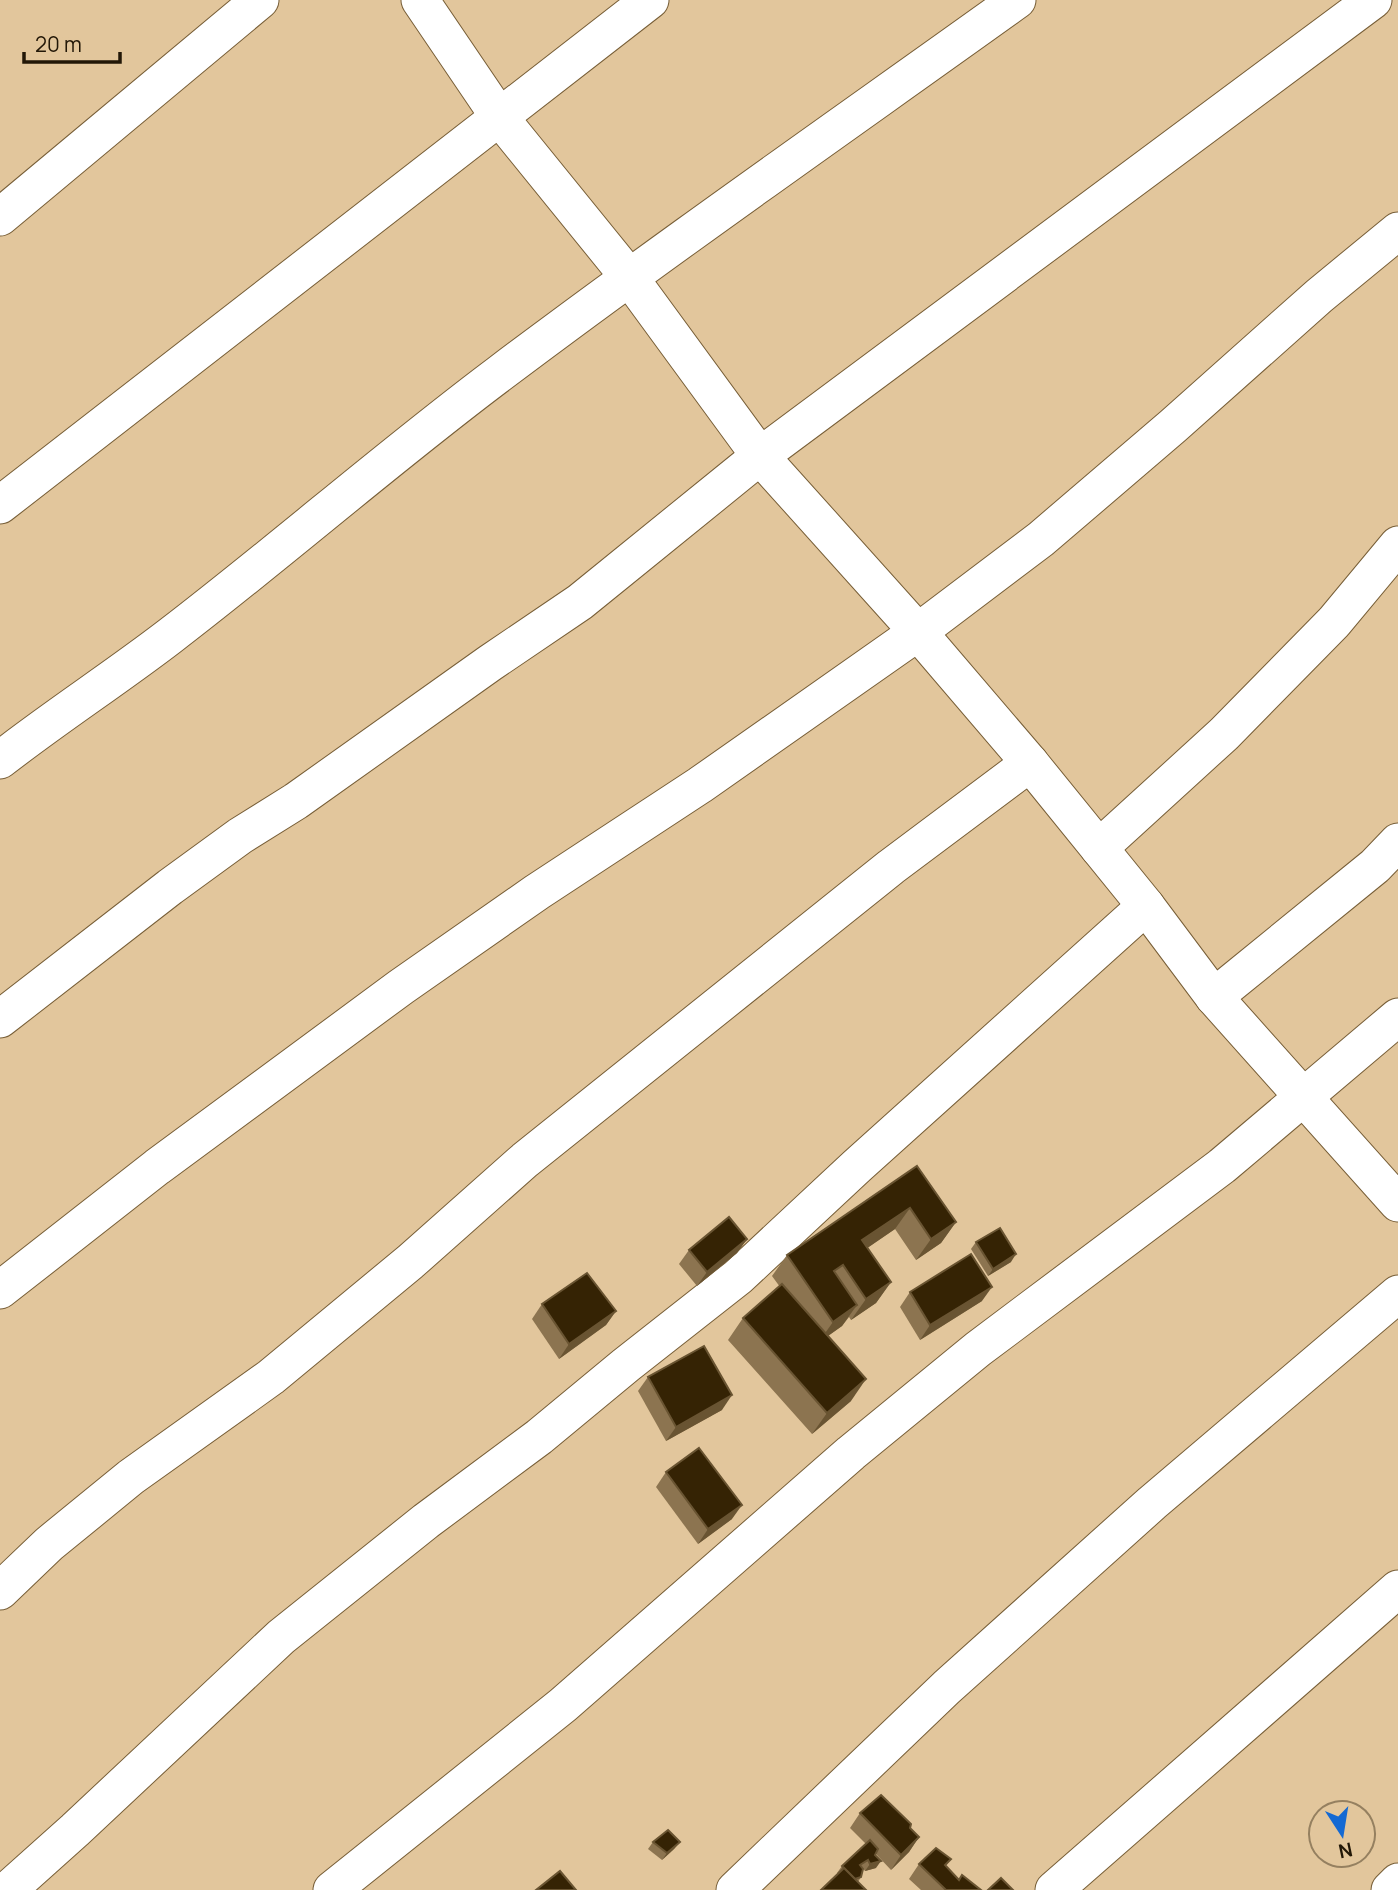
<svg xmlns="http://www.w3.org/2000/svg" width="1398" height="1890" viewBox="0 0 1398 1890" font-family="Manrope,sans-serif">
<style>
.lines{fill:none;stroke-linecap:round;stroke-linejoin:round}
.minor-casing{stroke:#775e37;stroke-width:39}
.minor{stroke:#fff;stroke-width:37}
.wall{fill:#8c7450}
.shaded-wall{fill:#695432}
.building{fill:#352304;stroke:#695432;stroke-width:2}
</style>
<rect width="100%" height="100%" fill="#e2c69c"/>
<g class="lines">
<defs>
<g id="minor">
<path d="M420,0L500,118L629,277L760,456L918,632L1030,763L1146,906L1214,997L1398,1203"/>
<path d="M0,217L260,0"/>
<path d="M0,505L650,0"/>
<path d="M0,760C55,717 114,679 170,636C281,551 387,458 499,374C669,246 844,124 1017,0"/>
<path d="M1099,848L1224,734L1334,622L1398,545"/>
<path d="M1214,997L1375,866L1398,842"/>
<path d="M0,1019L170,887L240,836L296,801L490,663L580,602L760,456L1373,0"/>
<path d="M0,1290L157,1167L401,987L537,892L700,785L918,632L1041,539L1173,426L1319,296L1398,231"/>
<path d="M0,1591L49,1544L131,1477L271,1377L410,1262L525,1160L891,867L1030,763"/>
<path d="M8,1890L75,1830L281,1637L426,1521L539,1437L626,1365L738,1277L857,1166L1146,906"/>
<path d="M332,1890L563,1705L851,1453L978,1349L1222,1166L1398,1017"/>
<path d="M735,1890L947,1687L1152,1503L1398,1294"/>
<path d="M1054,1890L1398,1589"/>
<path d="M1390,1890L1398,1882"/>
</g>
</defs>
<use href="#minor" class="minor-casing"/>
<use href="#minor" class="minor"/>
</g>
<g class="wall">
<path d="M917,1166L956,1222L941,1243L916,1260L895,1229L867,1248L891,1282L876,1303L851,1320L849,1317L842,1326L828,1336L851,1401L812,1434L728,1340L743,1318L780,1287L772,1276L787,1255Z"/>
<path d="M747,1239L737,1253L697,1286L679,1264L689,1250Z"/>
<path d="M976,1242L1011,1262L988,1276L971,1249Z"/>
<path d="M910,1292L982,1301L920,1340L900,1307Z"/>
<path d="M542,1304L616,1311L606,1325L559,1359L532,1319Z"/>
<path d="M648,1377L722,1410L666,1441L638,1391Z"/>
<path d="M666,1472L732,1519L698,1544L656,1487Z"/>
<path d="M860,1813L910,1828L919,1837L909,1852L891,1870L876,1854V1868L865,1871L862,1867L861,1877L858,1882L837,1873L842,1866L866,1844L850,1828Z"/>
<path d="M653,1842H680L674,1849L662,1860L648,1849Z"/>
<path d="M951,1859L946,1866L959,1880L981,1890H921L909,1879L919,1864Z"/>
</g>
<g class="shaded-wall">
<path d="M910,1208L895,1229L847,1262L862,1240Z"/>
<path d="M956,1222L941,1243L916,1260L931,1239Z"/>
<path d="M747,1239L737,1253L697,1286L707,1272Z"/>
<path d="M1016,1254L1011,1262L988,1276L993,1269Z"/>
<path d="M891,1282L876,1303L851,1320L866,1299Z"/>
<path d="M992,1287L982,1301L920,1340L930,1325Z"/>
<path d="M857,1305L842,1326L818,1343L833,1322Z"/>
<path d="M616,1311L606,1325L559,1359L569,1344Z"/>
<path d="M866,1379L851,1401L812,1434L827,1413Z"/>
<path d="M732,1395L722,1410L666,1441L676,1427Z"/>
<path d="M742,1505L732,1519L698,1544L708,1529Z"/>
<path d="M919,1837L909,1852L891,1870L901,1855Z"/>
<path d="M680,1842L674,1849L662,1860L667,1853Z"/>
<path d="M881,1861L876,1868L865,1871L870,1864Z"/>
</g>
<g class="building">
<path d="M917,1166L956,1222L931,1239L910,1208L862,1240L891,1282L866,1299L843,1265L834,1271L857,1305L833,1322L787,1255Z"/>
<path d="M729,1217L747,1239L707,1272L689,1250Z"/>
<path d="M1000,1228L1016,1254L993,1269L976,1242Z"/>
<path d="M971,1254L992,1287L930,1325L910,1292Z"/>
<path d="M587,1273L616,1311L569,1344L542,1304Z"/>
<path d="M782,1284L866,1379L827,1413L743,1318Z"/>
<path d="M704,1346L732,1395L676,1427L648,1377Z"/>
<path d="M699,1448L742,1505L708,1529L666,1472Z"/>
<path d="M881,1795L911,1824L910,1828L919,1837L901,1855L860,1813Z"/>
<path d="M668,1830L680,1842L667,1853L653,1842Z"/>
<path d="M870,1840L878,1849L875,1855L881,1861L870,1864L868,1860L860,1865L863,1869L861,1877L855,1879L842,1866Z"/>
<path d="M936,1848L951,1859L945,1865L959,1880L962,1875L981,1890H946L919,1864Z"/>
<path d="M844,1868L866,1890H821Z"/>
<path d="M560,1871L576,1890H536Z"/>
<path d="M1001,1878L1013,1890H988Z"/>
</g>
<g transform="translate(1342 1834) rotate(168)"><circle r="33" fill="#e2c69c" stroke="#958060" stroke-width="2"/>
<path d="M0-5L12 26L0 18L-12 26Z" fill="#1469d3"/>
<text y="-10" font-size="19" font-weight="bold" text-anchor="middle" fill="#221707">N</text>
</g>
<path d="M24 52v10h96v-10" fill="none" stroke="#221707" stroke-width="3.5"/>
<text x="35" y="52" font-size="21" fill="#221707" stroke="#e2c69c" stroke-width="5" paint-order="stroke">20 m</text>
</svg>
